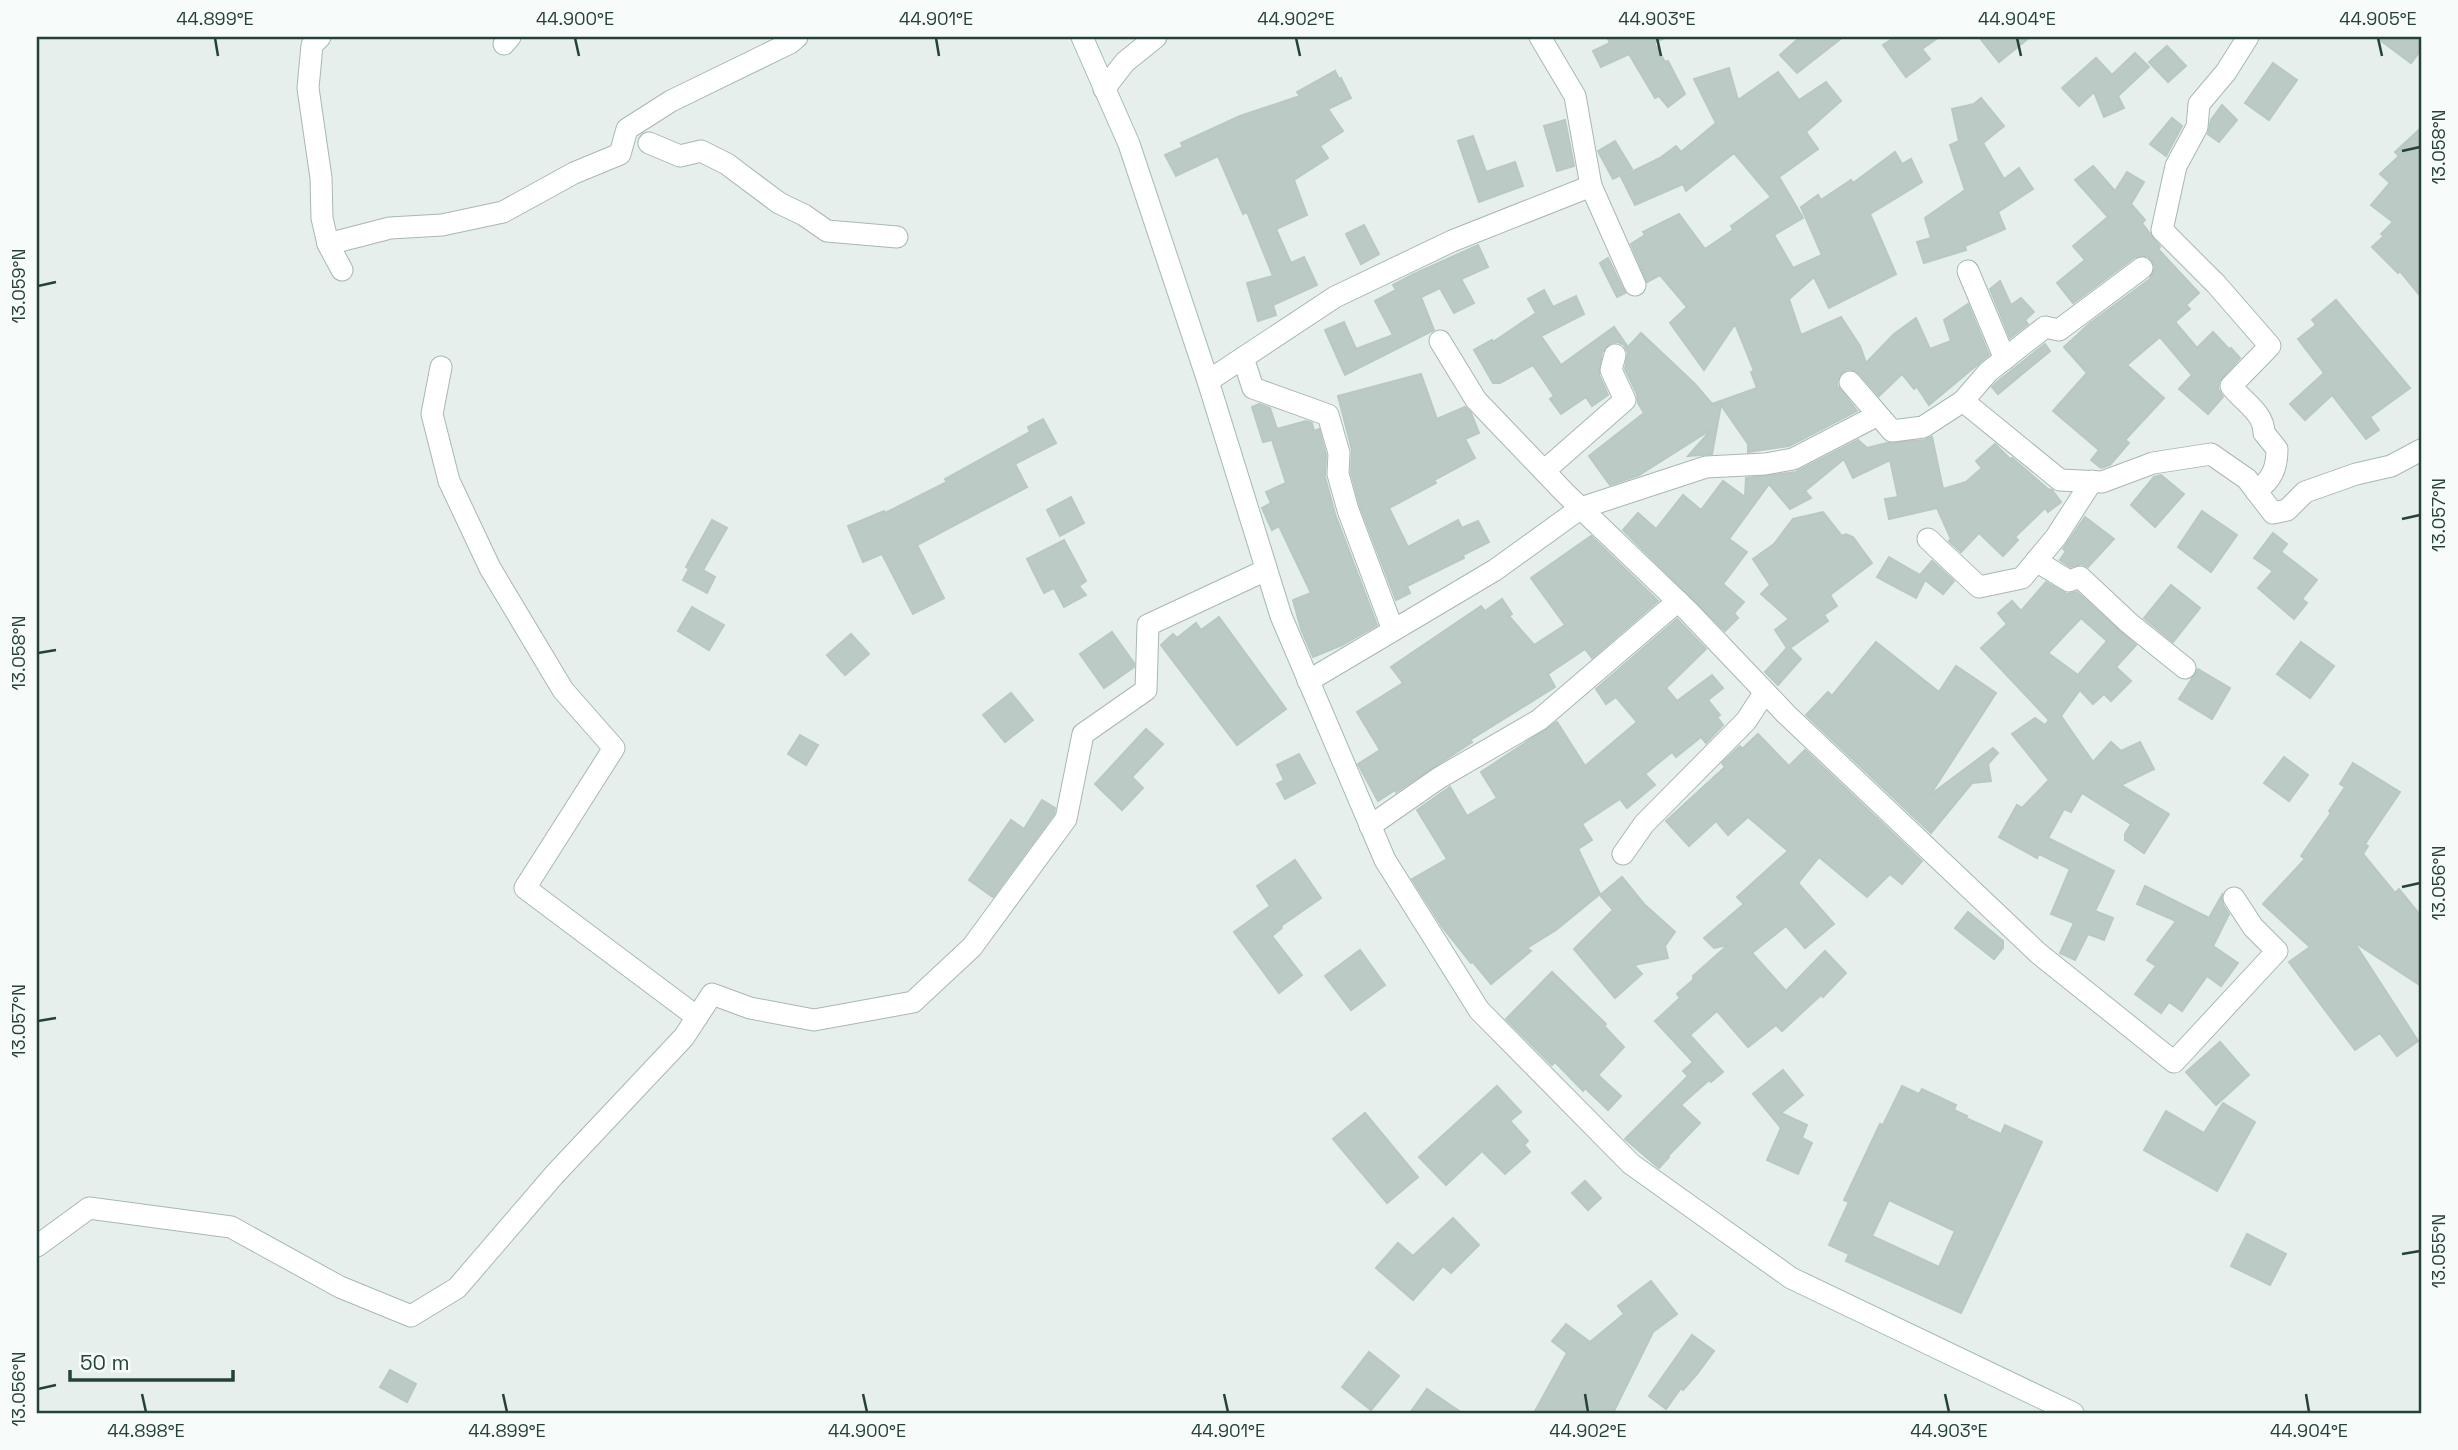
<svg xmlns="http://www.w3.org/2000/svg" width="2458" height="1450" viewBox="0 0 2458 1450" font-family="'Space Grotesk',sans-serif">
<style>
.building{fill:#bbcac4;stroke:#b8c9c2;stroke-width:2;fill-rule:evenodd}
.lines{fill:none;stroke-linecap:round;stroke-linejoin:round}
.street-casing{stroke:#a8b8b2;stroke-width:23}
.secondary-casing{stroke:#a4bbb3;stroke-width:23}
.street{stroke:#fff;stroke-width:21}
.secondary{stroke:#fff;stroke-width:21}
.ticks{fill:none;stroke:#24423a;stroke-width:2.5}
.neatline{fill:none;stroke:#24423a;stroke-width:2.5}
.ticks-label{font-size:18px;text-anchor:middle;fill:#24423a}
</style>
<rect width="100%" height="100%" fill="#e6efeb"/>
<g class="building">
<path d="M1607,37H1666L1654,43L1665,62L1668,61L1685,94L1668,107L1659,96L1655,98L1629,54L1601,67L1593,51L1610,43Z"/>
<path d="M1800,37H1843L1797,73L1780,55Z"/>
<path d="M1895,37H1939L1922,49L1930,59L1906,77L1883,45Z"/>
<path d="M1979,37H2030L1999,62Z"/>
<path d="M2376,37H2421V50L2411,63Z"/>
<path d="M2167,46L2186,66L2168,82L2149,62Z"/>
<path d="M2135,53L2149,67L2118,96L2124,108L2104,117L2094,92L2079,106L2062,88L2096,58L2112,75Z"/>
<path d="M2273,63L2297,80L2269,120L2245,103Z"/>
<path d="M1729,68L1738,100L1778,72L1799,100L1826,82L1841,101L1806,132L1818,149L1779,177L1803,218L1774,235L1793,268L1822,255L1801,207L1818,195L1821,200L1851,180L1853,183L1895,152L1902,164L1911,159L1922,182L1870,214L1896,274L1829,308L1814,277L1789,299L1801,335L1841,317L1860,346L1866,363L1894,334L1916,318L1930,349L1951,341L1944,320L1968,304L1989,355L1929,405L1917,387L1914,389L1902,374L1879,396L1859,373L1847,369L1838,377L1837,385L1857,411L1789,446L1748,452V444L1721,405L1712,454L1688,456L1712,429L1639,475L1610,485L1589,456L1644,413L1638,403L1637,394L1625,369L1628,352L1624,345L1618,342L1611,343L1602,352L1599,375L1608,395L1592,406L1586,397L1561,414L1550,399L1554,396L1533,365L1500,383H1493L1474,350L1492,340L1493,342L1536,313L1528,299L1544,290L1553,307L1576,296L1584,314L1541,336L1561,365L1614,327L1628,347L1641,333L1695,384L1712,404L1757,388L1751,372L1754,371L1735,324L1704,370L1670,323L1687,307L1660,275L1647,282L1631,244L1645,235L1643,232L1679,214L1705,249L1733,230L1731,226L1771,197L1734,153L1686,191L1683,184L1635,205L1621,177L1660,158L1676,146L1681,152L1716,123L1694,79Z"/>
<path d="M1335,71L1339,79L1341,78L1351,98L1328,109L1343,131L1320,146L1328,158L1294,180L1307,215L1276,229L1291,263L1304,257L1317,285L1273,305L1276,315L1258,321L1247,283L1273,276L1247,212L1243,214L1218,156L1176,176L1165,155L1183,147L1181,143L1240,116L1300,96L1297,92Z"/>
<path d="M1981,98L2004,126L1983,143L2004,179L2019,168L2033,189L1998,212L2005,229L1965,246L1966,250L1924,263L1917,242L1931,238L1925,218L1965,190L1950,145L1959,141L1952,109L1974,104Z"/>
<path d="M2222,105L2237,120L2219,142L2208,134L2211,120Z"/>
<path d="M2172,118L2182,126L2166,156L2150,144Z"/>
<path d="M1565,120L1574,166L1557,171L1544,126Z"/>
<path d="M2421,128V297L2400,271L2398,273L2372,247L2384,236L2381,234L2393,222L2371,205L2390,183L2380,174L2399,156L2395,152Z"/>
<path d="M1473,136L1486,172L1515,162L1523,186L1479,202L1458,141Z"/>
<path d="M1615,141L1632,169L1613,179L1598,151Z"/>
<path d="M2093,166L2115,191L2127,172L2144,182L2131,204L2145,220L2142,223L2160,247L2158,249L2199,293L2186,305L2190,309L2175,322L2197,348L2213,332L2229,349L2231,348L2240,358L2219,382L2218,389L2223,397L2208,414L2179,389L2192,375L2160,337L2127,365L2164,398L2125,440L2129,443L2110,465L2101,468L2091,460L2099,450L2053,411L2087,373L2064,347L2089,324L2150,279L2155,267L2148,256L2135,257L2073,303L2057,283L2085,260L2073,246L2108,217L2075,180Z"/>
<path d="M1364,225L1379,254L1361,264L1346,234Z"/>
<path d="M1478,245L1488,267L1461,279L1474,303L1454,313L1440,288L1421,297L1434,330L1345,375L1325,330L1344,322L1356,349L1393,335L1375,301L1396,290L1393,285L1412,275Z"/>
<path d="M1608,258L1625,293L1617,297L1600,263Z"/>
<path d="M2000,281L2011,305L2021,298L2034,312L2025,320L2028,324L2010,338L1990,289Z"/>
<path d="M2336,300L2410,388L2370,417L2379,430L2366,439L2332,395L2305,420L2290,404L2324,373L2298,339L2316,325L2312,320Z"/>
<path d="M2045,344L2050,351L1998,394L1992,387L1997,382Z"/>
<path d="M1421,374L1437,419L1465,407L1471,413L1479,433L1465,439L1475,458L1434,480L1436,483L1389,508L1408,547L1458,520L1462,528L1478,521L1489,542L1463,555L1464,558L1407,586L1410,593L1396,600L1360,506L1351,473L1352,450L1338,396Z"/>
<path d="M1259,404L1270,408L1277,429L1306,421L1312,423L1314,431L1319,429L1326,455L1325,477L1335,514L1377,625L1342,645L1313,657L1301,629L1293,600L1311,593L1279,526L1272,530L1262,508L1271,503L1266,492L1286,483L1272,440L1263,442L1252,407Z"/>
<path d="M1043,419L1056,443L1015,464L1027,487L917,545L944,598L913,614L882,554L863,562L848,526L884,511L885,513L947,482L945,479L1030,432L1028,427Z"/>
<path d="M1932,437L1943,489L1966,482L1982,468L1976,461L1995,444L2010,459L2012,458L2048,489L2052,490L2061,502L2048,512L2045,508L2015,537L2018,540L2003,556L1979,533L1961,552L1949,541L1951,539L1937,508L1889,519L1885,499L1898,497L1890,460L1853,478L1844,459L1805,491L1811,498L1790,509L1769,484L1729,539L1747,552L1723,584L1744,602L1734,613L1738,618L1725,631L1623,530L1638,513L1656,529L1683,495L1701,510L1723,481L1745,497L1746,478L1796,472L1858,440L1867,448L1887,443L1925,440Z"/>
<path d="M2161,475L2184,494L2155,527L2131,505L2154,477Z"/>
<path d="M1071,497L1084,523L1060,536L1047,510Z"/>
<path d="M2202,511L2237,535L2211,572L2178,547Z"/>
<path d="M1823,512L1842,536L1846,534L1853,537L1872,563L1830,595L1837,606L1824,615L1828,621L1790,648L1801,659L1778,685L1765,672L1787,648L1775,630L1789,619L1761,594L1770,585L1753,559L1774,544L1793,519Z"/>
<path d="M2085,517L2114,539L2088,567L2082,564L2070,567L2060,560L2066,551L2063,549Z"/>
<path d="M712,520L727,528L703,570L715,577L707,593L683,580L689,569L686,567Z"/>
<path d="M2273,533L2287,544L2281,552L2317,580L2302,599L2307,603L2294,619L2258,588L2273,571L2254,558Z"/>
<path d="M1591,536L1658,601L1592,658L1585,649L1548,674L1555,687L1470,740L1472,742L1396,792L1395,790L1378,801L1358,764L1380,750L1357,712L1403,683L1391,667L1481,606L1485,611L1502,599L1512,614L1509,616L1534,645L1565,625L1531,578Z"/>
<path d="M1064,540L1086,581L1079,586L1086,595L1064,607L1054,588L1044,593L1027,559Z"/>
<path d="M1889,557L1920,575L1932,561L1954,581L1943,594L1925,580L1916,598L1877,577Z"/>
<path d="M2046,582L2067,594L2077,592L2136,645L2116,667L2131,681L2111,701L2104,694L2093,704L2080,690L2061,716L2093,762L2111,742L2121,751L2140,742L2154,769L2121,785L2169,814L2144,853L2125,840V834L2131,824L2082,793L2071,812L2064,809L2048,838L2114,871L2095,911L2113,918L2104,940L2088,934L2075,960L2060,953L2074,923L2051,914L2070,869L2039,854L2037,858L1999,837L2017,805L2022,808L2049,780L2012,734L2035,718L2045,725L2049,720L1981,648L2007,624L1998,613L2012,601L2021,611ZM2081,618L2107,641L2078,675L2048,653Z"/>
<path d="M2171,585L2200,608L2173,642L2144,618Z"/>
<path d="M692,607L724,625L709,650L678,631Z"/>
<path d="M1219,617L1286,709L1237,745L1161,645L1173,634L1177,638L1196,623L1201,630Z"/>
<path d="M1677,619L1706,649L1666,688L1677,701L1712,675L1723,688L1708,700L1720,715L1717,717L1723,725L1706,743L1701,737L1676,757L1672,752L1645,774L1655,785L1627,808L1620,799L1582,824L1592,840L1578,849L1600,894L1556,930L1527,948L1531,951L1491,984L1473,962L1471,963L1443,928L1412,879L1447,859L1417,810L1450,787L1467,816L1497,798L1481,772L1557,722L1585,766L1637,722L1616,697L1606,704L1596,689Z"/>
<path d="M1112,632L1134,663V667L1104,688L1080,654Z"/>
<path d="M851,634L869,654L845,675L827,655Z"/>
<path d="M1876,642L1939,692L1956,666L1996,693L1930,795L1993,748L1998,753L1988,764L1991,781L1972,783L1931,833L1806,715L1828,692L1832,696Z"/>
<path d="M2301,642L2334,666L2310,698L2277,674Z"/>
<path d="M2198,669L2230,688L2212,719L2179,699Z"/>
<path d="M1011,693L1033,720L1005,742L983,715Z"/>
<path d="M1146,729L1163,744L1132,777L1143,788L1122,810L1095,784Z"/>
<path d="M1758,734L1789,766L1805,750L1922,861L1902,884L1890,874L1867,897L1819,857L1798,883L1834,924L1805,948L1786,926L1752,953L1786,991L1825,951L1846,973L1823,997L1821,995L1782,1031L1776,1025L1748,1047L1717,1011L1690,1035L1723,1072L1711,1082L1709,1080L1681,1105L1700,1123L1668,1156L1669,1157L1659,1168L1625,1139L1688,1076L1683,1071L1693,1062L1655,1021L1680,998L1677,994L1693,980V976L1728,945L1714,948L1704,938L1744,904L1737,897L1788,851L1748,817L1728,835L1716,821L1689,846L1666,821L1725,767L1722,763L1740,746L1742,749Z"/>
<path d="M800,735L818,745L806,765L788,754Z"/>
<path d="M1299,754L1315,783L1285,799L1277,784L1284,780L1277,765Z"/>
<path d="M2284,757L2308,775L2289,801L2264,783Z"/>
<path d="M2353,763L2400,792L2365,844L2368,846L2363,854L2395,893L2399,889L2421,916V986L2354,942L2418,1041L2397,1056L2380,1033L2355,1050L2289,962L2310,947L2263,904L2305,859L2301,856L2331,813L2329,811L2345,787L2340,784Z"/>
<path d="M1042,800L1055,808L1054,814L993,897L969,880L1011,820L1024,829Z"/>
<path d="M1295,860L1321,898L1281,926L1282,928L1272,936L1302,975L1279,993L1234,932L1270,906L1257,886Z"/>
<path d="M1622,877L1644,904L1675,932L1665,946L1668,958L1634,965L1642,974L1615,998L1574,949L1613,910L1600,895Z"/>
<path d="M2145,886L2209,918L2222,895L2223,905L2229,914L2213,946L2238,963L2221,986L2207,976L2182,1011L2169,1002L2161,1013L2135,994L2156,966L2147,960L2176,921L2137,904Z"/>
<path d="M1968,912L2003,941V948L1994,959L1955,928Z"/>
<path d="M1360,950L1385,985L1351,1010L1325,976Z"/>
<path d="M1552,972L1606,1024L1604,1026L1624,1047L1598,1075L1621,1096L1608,1110L1585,1088L1583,1091L1555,1062L1552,1065L1506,1019Z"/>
<path d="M2220,1042L2249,1075L2216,1105L2186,1072Z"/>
<path d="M1783,1070L1803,1095L1781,1113L1807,1125L1802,1138L1812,1143L1798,1174L1767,1160L1781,1128L1753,1094Z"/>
<path d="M1497,1086L1521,1112L1510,1121L1528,1141L1524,1145L1530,1152L1505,1174L1482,1151L1446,1185L1419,1157Z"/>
<path d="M1902,1086L1919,1094L1922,1089L1956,1105L1954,1110L1967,1116L1966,1118L2001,1134L2005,1125L2042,1142L1961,1313L1846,1261L1849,1254L1829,1245L1849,1202L1844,1200L1880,1124L1883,1125ZM1889,1200L1955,1231L1939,1267L1872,1236Z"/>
<path d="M2223,1103L2255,1122L2217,1191L2144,1150L2166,1111L2204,1133Z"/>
<path d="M1365,1113L1418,1177L1387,1203L1333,1139Z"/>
<path d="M1585,1181L1601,1198L1588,1210L1572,1193Z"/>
<path d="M1453,1218L1479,1245L1451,1273L1443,1266L1413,1300L1376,1268L1398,1243L1413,1256Z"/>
<path d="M2247,1234L2286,1254L2270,1285L2231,1266Z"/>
<path d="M1651,1281L1677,1314L1653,1332L1613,1413H1534L1567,1353L1552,1341L1566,1324L1590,1342L1624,1314L1618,1306Z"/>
<path d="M1692,1335L1714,1351L1697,1374L1683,1390L1681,1388L1666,1409L1649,1396Z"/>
<path d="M1369,1352L1399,1376L1371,1410L1342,1387Z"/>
<path d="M390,1370L416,1384L407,1402L380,1387Z"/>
<path d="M1427,1389L1462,1413H1410Z"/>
</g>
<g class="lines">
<defs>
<g id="street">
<path d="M320,37L312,45L308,88L321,178L322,218L328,244L342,270"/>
<path d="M1540,37L1575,96L1591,186L1635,285"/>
<path d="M504,44L510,37"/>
<path d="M1104,89L1125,62L1156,37"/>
<path d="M649,143L680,156L701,151L727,164L779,203L804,215L827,231L897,237"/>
<path d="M328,244L390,228L442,225L503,212L574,173L620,154L627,129L671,101L790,43L797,37"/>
<path d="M1968,271L2005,359"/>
<path d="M1440,341L1476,400L1565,493L1688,611L1786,714L2038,953L2174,1062L2277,951L2253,927L2234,898"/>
<path d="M1243,358L1253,388L1328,415L1339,453L1338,474L1348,510L1393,630"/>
<path d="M441,367L432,414L449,481L490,568L563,690L614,748L525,888L697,1017"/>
<path d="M1208,381L1335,297L1452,241L1591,186"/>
<path d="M1850,382L1892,431L1923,427L1963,401L2060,480L2102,482L2153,463L2211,454L2247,479L2256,491C2272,480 2277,468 2277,449L2264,433C2264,412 2242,401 2231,386L2270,346L2216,284L2162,230L2176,166L2197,127L2199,104L2226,72L2248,37"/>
<path d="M1963,401L1988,372L2045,327L2059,330L2142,268"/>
<path d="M1544,471L1625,400L1611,370L1615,355"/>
<path d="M2256,491L2273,513L2287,510L2305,492L2356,474L2391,466L2421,450"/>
<path d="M1928,539L1979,587L2022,578L2056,537L2092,481"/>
<path d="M2036,561L2069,581L2080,577L2129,623L2185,668"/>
<path d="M1308,681L1495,570L1581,508L1706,467L1765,464L1793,459L1878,415"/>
<path d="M1370,826L1439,778L1539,720L1678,601"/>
<path d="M1623,854L1644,824L1746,721L1765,692"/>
<path d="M37,1246L89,1208L231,1227L340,1287L411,1316L457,1288L555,1174L684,1037L712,994L750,1008L814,1020L913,1002L972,947L1066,819L1083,734L1146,690L1148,625L1266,570"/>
</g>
<path id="secondary" d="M1082,37L1129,144L1208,381L1281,616L1385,860L1479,1010L1631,1164L1791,1278L2073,1413"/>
</defs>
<use href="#street" class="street-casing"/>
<use href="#secondary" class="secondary-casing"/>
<use href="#street" class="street"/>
<use href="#secondary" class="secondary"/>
</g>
<path class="ticks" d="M215,38L218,56M575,38L579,56M936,38L939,56M1296,38L1300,56M1657,38L1661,56M2017,38L2021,56M2378,38L2382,56M2402,151L2420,147M38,286L56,282M2402,519L2420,515M38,653L56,650M2402,887L2420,883M38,1021L56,1018M2402,1254L2420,1251M38,1389L56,1385M142,1394L146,1412M503,1394L507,1412M863,1394L867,1412M1224,1394L1228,1412M1585,1394L1588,1412M1945,1394L1949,1412M2306,1394L2309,1412"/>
<rect width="2458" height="1450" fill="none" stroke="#f7fbf9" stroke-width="77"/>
<path d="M70 1370v10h163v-10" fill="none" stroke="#24423a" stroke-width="3.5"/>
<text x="80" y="1370" font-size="21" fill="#24423a" stroke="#f7fbf9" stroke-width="5" paint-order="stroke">50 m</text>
<rect x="38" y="38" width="2382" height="1374" class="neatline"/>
<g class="ticks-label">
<text x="215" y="25">44.899°E</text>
<text x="575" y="25">44.900°E</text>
<text x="936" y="25">44.901°E</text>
<text x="1296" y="25">44.902°E</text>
<text x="1657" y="25">44.903°E</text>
<text x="2017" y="25">44.904°E</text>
<text x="2378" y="25">44.905°E</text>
<text transform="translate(2439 147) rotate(-90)" y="6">13.058°N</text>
<text transform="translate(19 286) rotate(-90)" y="6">13.059°N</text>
<text transform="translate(2439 515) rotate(-90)" y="6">13.057°N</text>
<text transform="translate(19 653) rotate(-90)" y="6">13.058°N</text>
<text transform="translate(2439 883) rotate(-90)" y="6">13.056°N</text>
<text transform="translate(19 1021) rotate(-90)" y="6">13.057°N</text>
<text transform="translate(2439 1251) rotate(-90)" y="6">13.055°N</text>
<text transform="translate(19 1389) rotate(-90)" y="6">13.056°N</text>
<text x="146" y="1437">44.898°E</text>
<text x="507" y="1437">44.899°E</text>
<text x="867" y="1437">44.900°E</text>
<text x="1228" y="1437">44.901°E</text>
<text x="1588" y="1437">44.902°E</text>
<text x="1949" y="1437">44.903°E</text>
<text x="2309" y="1437">44.904°E</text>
</g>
</svg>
